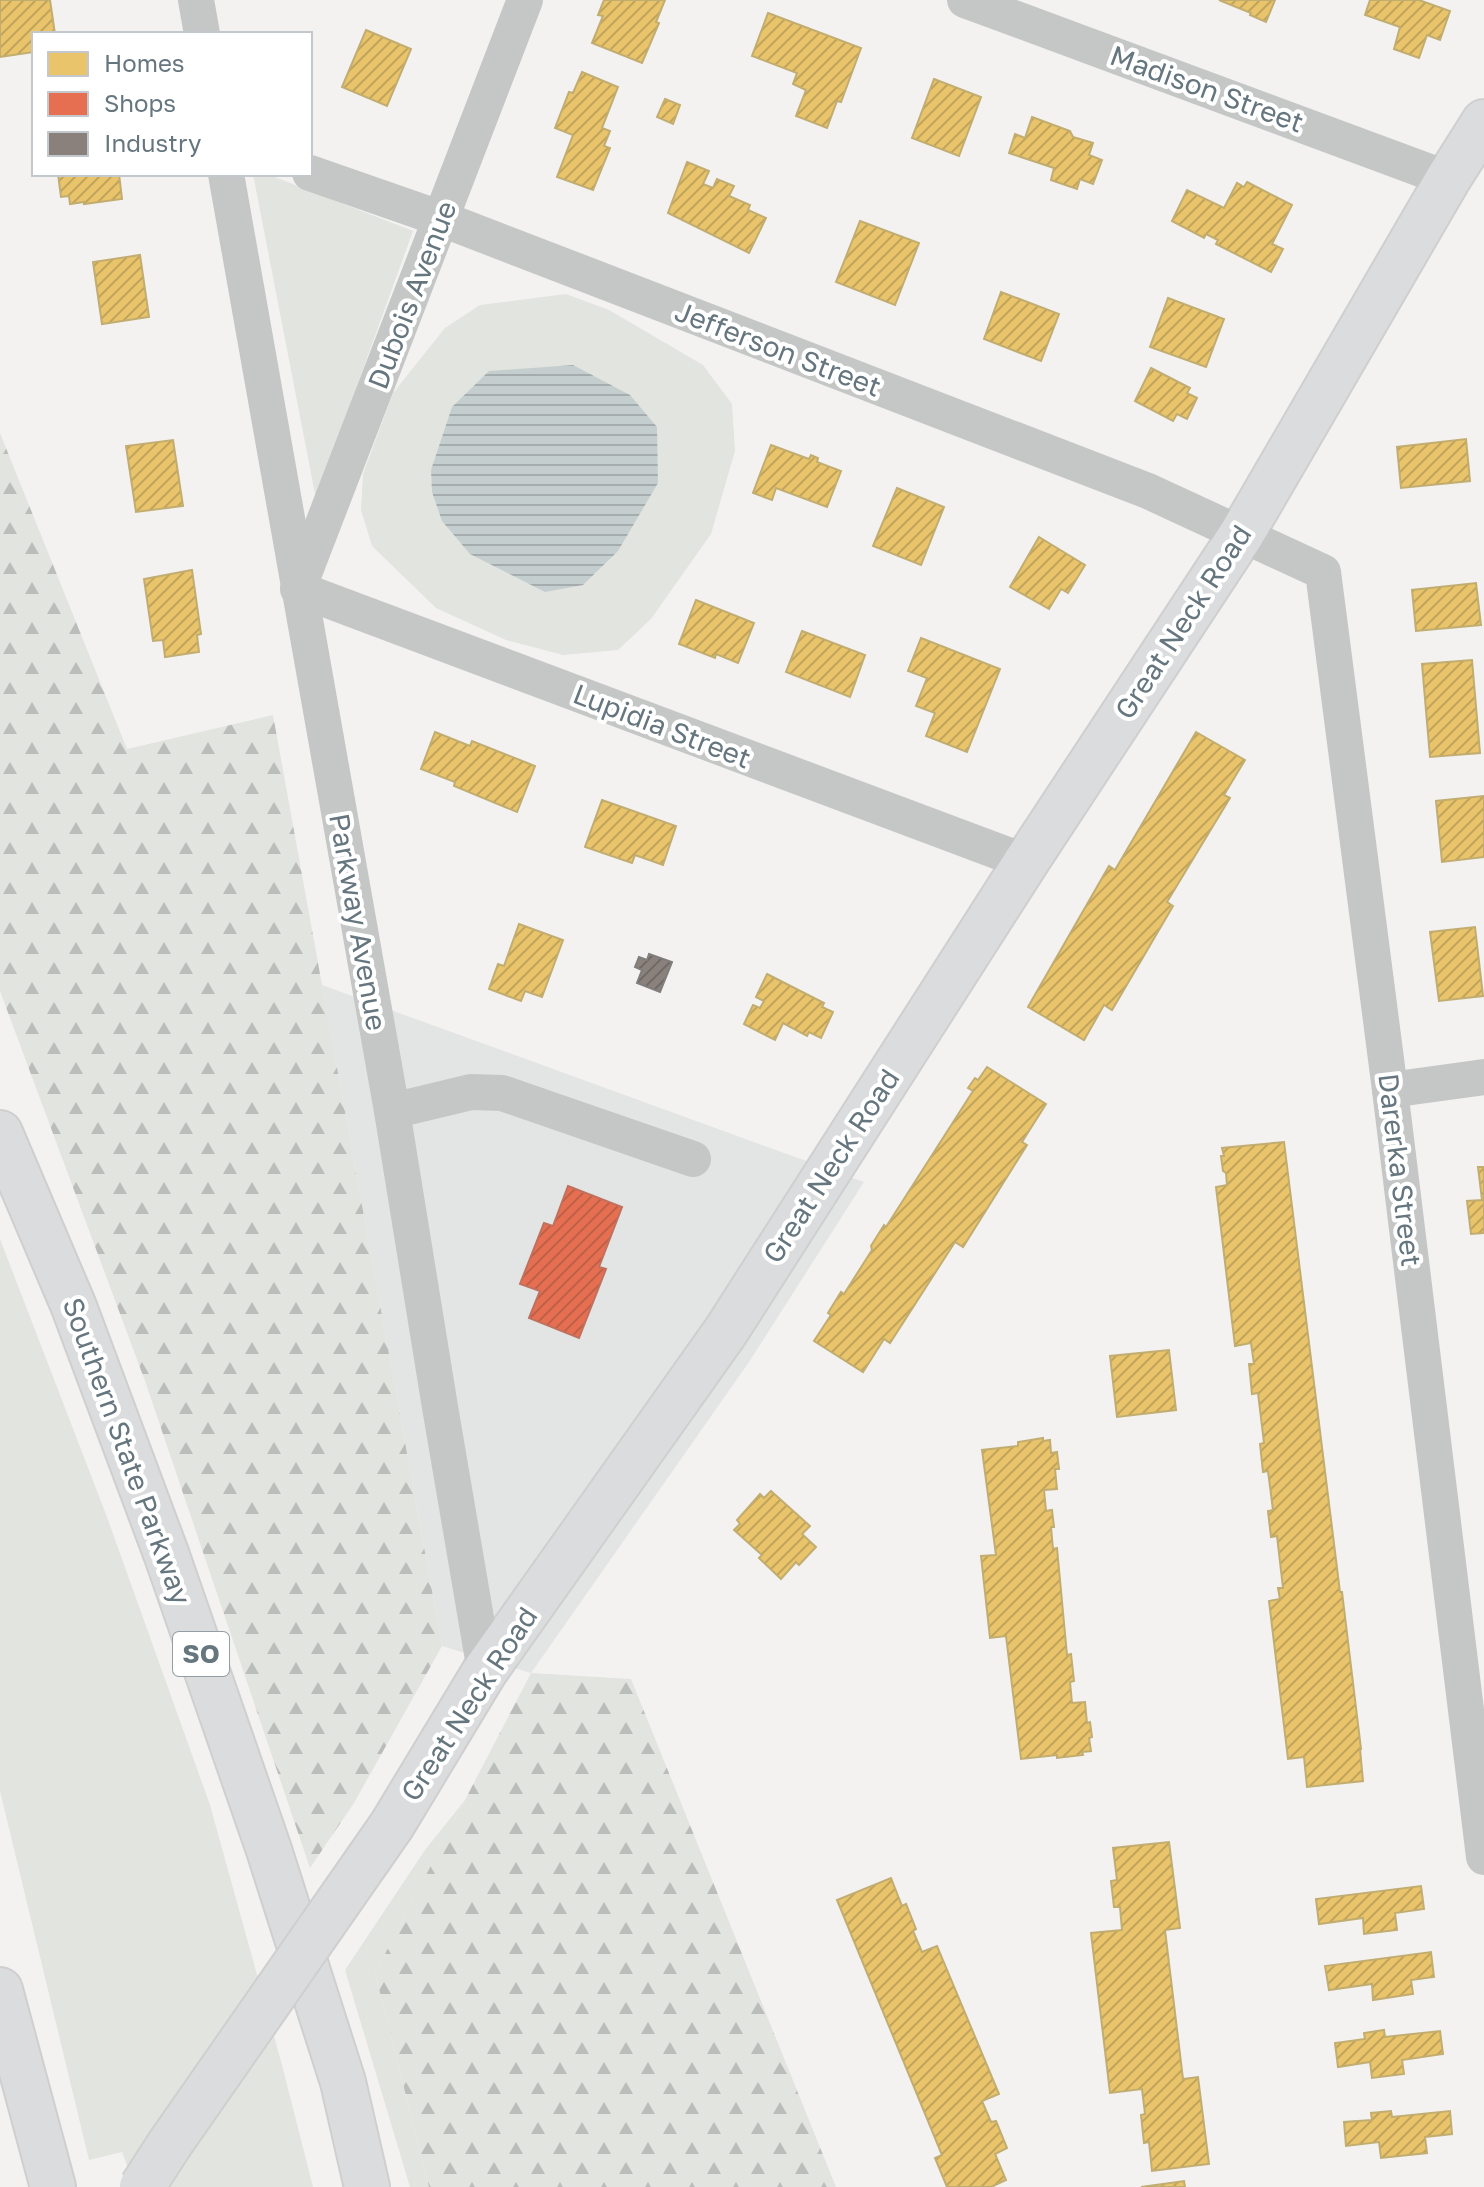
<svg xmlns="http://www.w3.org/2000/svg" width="1484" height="2187" viewBox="0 0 1484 2187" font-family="'Golos Text',sans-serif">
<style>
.built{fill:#e3e4e4}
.grass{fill:#e2e4df}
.forest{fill:url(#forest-firs)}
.water{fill:url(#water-rules)}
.homes{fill:url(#homes-hatch);stroke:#c2ad70;stroke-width:2}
.shops{fill:url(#shops-hatch);stroke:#c0715e;stroke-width:2}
.industry{fill:url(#industry-hatch);stroke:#7f7e7d;stroke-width:2}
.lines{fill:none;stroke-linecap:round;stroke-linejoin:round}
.secondary-casing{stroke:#cfcfcf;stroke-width:48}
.highway-casing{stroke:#cfcfcf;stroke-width:48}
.street{stroke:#c5c7c7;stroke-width:36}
.secondary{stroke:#dbdcdd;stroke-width:44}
.highway{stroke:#dbdcdd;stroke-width:44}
.secondary-bridge-casing{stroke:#cfcfcf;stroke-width:48;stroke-linecap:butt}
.secondary-bridge{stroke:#dbdcdd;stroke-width:44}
.labels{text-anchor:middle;stroke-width:8;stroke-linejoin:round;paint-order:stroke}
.shield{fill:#fff;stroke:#949fa5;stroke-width:2}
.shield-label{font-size:26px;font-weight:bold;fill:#66767e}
.street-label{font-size:28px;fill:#66767e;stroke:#fff}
</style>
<defs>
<pattern id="forest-firs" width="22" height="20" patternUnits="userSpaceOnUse" patternTransform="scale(2)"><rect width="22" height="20" fill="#e2e4df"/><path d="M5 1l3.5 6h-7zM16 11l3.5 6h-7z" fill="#bbbdba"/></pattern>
<pattern id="water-rules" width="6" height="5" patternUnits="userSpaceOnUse" patternTransform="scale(2)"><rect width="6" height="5" fill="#c5cecf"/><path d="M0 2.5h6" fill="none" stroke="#a4acad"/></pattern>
<pattern id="homes-hatch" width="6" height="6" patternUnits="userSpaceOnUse" patternTransform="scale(2)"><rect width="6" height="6" fill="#e9c46a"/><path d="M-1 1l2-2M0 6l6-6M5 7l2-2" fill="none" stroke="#c1a45c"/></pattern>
<pattern id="shops-hatch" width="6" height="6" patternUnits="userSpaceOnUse" patternTransform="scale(2)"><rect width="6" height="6" fill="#e76f51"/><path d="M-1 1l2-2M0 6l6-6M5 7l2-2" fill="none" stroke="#bf6048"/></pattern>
<pattern id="industry-hatch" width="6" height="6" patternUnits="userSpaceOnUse" patternTransform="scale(2)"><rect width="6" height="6" fill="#8a817c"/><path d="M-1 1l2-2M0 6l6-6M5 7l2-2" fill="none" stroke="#6f6a66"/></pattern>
</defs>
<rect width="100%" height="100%" fill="#f3f2f1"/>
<path class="built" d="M322,985L864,1182L749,1362L531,1673L442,1646Z"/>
<g class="grass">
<path d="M253,174H267L413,231L316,499Z"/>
<path d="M566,294L609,310L703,365L732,404L735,451L711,534L651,619L618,650L563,655L506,640L436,608L372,546L361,510L363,474L393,393L445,328L480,305Z"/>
<path d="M0,1239L107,1517L210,1805L282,2065L313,2187H135L122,2152L89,2160L0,1791Z"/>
<path d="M465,1800L375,1973L429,2187H410L345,1970L425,1850Z"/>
</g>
<g class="forest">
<path d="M0,433L127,749L273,715L442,1646L354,1803L310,1868L145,1381L0,991Z"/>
<path d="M531,1673L631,1679L836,2187H429L375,1973Z"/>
</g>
<path class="water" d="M573,365L630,395L657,427L658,483L618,551L583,585L545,592L470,554L442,521L432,492L431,470L452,407L489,371Z"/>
<g class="homes">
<path d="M0,0H50L55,34H34V52L0,57Z"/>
<path d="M604,0H665L656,22L659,23L642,63L592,43L603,16L598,15Z"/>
<path d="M1219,0H1275L1266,22L1250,15L1251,13Z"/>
<path d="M1370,0H1419L1450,11L1440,40L1427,35L1419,58L1394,49L1400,27L1365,15Z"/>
<path d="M768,13L861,48L841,102L837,101L827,128L796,116L806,90L793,84L797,73L752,56Z"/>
<path d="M366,30L411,49L387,106L342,87Z"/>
<path d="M582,72L618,87L602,128L610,131L604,146L610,148L593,190L557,177L573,135L555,128L569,92L573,93Z"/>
<path d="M934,79L981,97L959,156L912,138Z"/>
<path d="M665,99L680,105L673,124L657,117Z"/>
<path d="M1032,117L1070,131L1073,137L1093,143L1089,155L1102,160L1093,184L1080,179L1077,189L1051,180L1054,168L1009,153L1015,134L1025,138Z"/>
<path d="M687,162L709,171L703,184L713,188L717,179L734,186L729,196L750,205L748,210L766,218L749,253L668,213Z"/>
<path d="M58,174H119L122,199L84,204V202L70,204L69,196L61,197Z"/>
<path d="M1247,182L1292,205L1272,244L1283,249L1271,272L1216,244L1218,240L1206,234L1204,238L1172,221L1187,190L1224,208L1237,183L1244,187Z"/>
<path d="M860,221L919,243L895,305L836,282Z"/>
<path d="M140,255L149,317L102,324L93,262Z"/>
<path d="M1001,292L1059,314L1041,361L984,339Z"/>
<path d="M1168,298L1224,319L1206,367L1150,347Z"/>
<path d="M1151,368L1190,388L1187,393L1197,398L1187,419L1177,414L1173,421L1135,401Z"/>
<path d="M1466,439L1470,481L1401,488L1397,447Z"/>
<path d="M173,440L183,506L136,512L126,446Z"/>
<path d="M771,445L809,459L811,455L818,458L817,462L841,471L827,507L776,488L772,500L753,493Z"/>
<path d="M897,488L944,507L921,565L873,546Z"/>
<path d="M1039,537L1085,565L1068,593L1061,589L1049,609L1010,587Z"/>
<path d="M192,570L201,634L197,635L199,652L165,657L163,640L153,641L144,579Z"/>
<path d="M1476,583L1481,625L1416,631L1412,590Z"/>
<path d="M696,600L754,623L738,663L716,654L715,658L679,644Z"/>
<path d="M802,631L865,655L850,697L786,672Z"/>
<path d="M921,638L1000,669L967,752L926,736L935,713L916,706L927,678L908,671Z"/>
<path d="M1472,660L1480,753L1430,757L1422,664Z"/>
<path d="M435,732L470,746L472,741L535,766L517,812L454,786L455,782L421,769Z"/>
<path d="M1196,732L1245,760L1224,795L1230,798L1167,902L1173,906L1112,1010L1104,1005L1084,1040L1028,1007L1109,866L1115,870Z"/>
<path d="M1484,796V857L1442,862L1436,801Z"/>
<path d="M602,800L676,826L663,865L635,855L632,863L585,847Z"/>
<path d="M519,924L563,940L542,997L525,991L521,1001L489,989L498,964L504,966Z"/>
<path d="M1475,927L1483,996L1439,1001L1430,932Z"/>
<path d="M767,974L824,1003L822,1007L833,1012L821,1038L809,1032L807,1036L783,1023L775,1040L744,1024L753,1005L760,1008L764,1001L756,997Z"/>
<path d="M987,1067L1046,1104L1022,1142L1027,1145L963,1247L955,1242L890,1343L884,1339L863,1372L814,1341L831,1315L828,1313L841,1292L844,1294L872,1250L871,1246L884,1225L886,1227L973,1091L968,1088L975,1078L978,1080Z"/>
<path d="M1284,1142L1340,1592H1342L1361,1749H1360L1363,1781L1307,1787L1304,1757L1288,1759L1269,1601L1280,1599L1278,1588H1283L1277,1536L1271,1537L1268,1511L1273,1510L1268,1471L1263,1472L1260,1444L1264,1443L1258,1393L1252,1394L1249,1364H1254L1251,1343L1235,1346L1216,1187L1227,1185L1226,1173L1223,1171L1221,1156H1224L1222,1148Z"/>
<path d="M1478,1167H1484V1233L1471,1234L1467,1201L1482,1200Z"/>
<path d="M1169,1350L1176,1410L1117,1417L1110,1356Z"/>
<path d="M1043,1438V1441L1050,1440L1051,1453L1057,1452L1059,1469H1055L1057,1489L1044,1490L1046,1511L1052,1510L1054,1527H1051L1053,1549L1057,1548L1067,1655L1071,1654L1074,1681L1070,1682L1072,1703L1085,1702L1087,1723L1090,1722L1092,1737L1089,1738L1091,1751L1082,1752L1083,1755L1057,1758V1755L1021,1759L1006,1636L990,1638L981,1556L996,1555L982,1450L1018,1446V1442Z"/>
<path d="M771,1491L810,1526L802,1534L816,1547L799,1565L796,1562L781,1579L759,1558L762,1555L734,1530L740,1524L737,1520L760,1494L764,1498Z"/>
<path d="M1169,1842L1180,1928L1165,1930L1183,2079L1198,2077L1209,2164L1152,2171L1149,2142L1144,2143L1141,2115L1145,2114L1142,2089L1110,2093L1091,1933L1122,1930L1120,1907H1114L1111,1881L1117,1880L1113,1848Z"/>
<path d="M891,1878L902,1906L906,1904L916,1929L913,1931L922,1952L937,1946L999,2094L982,2101L991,2122L996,2121L1007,2148L995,2154L1006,2180L991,2187H947L935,2158L942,2155L837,1900Z"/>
<path d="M1421,1886L1424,1909L1395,1913L1397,1930L1364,1934L1363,1918L1319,1924L1316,1899Z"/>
<path d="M1431,1952L1434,1977L1411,1980L1413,1994L1373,2000L1372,1984L1329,1990L1325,1966Z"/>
<path d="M1384,2030L1385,2037L1440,2031L1443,2054L1402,2060L1404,2074L1372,2078L1370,2062L1338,2067L1335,2043L1365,2039L1364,2033Z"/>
<path d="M1391,2111L1392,2117L1450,2111L1452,2134L1425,2137L1427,2153L1381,2158L1379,2142L1346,2146L1344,2122L1372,2120L1371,2113Z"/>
<path d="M1184,2181L1185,2187H1141Z"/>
</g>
<path class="shops" d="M568,1186L622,1207L599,1267L606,1269L579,1338L529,1318L540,1291L520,1284L544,1223L553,1226Z"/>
<path class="industry" d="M649,954L672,962L660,992L637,983L642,970L635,967L639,957L647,960Z"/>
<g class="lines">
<defs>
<path id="secondary" d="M369,1858L392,1825L485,1671L726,1331L1026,862L1241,535L1448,179L1484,122"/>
<g id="highway">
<path d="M0,1133L74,1307L167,1556L269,1850L343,2082L367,2187"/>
<path d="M0,1990L53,2187"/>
</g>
</defs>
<use href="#secondary" class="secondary-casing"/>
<use href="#highway" class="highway-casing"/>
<g class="street">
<path d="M196,0L202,34"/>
<path d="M525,0L298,589L1026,862"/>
<path d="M965,0L1448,179"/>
<path d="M310,173L442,219L1148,491L1323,572L1390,1090L1484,1857"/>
<path d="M226,174L392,1111L440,1407L485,1671"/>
<path d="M1390,1090L1484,1077"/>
<path d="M392,1111L471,1092L502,1093L693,1159"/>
</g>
<use href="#secondary" class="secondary"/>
<use href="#highway" class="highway"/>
<defs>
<path id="secondary-bridge" d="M142,2187L169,2145L369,1858"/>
</defs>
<use href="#secondary-bridge" class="secondary-bridge-casing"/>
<use href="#secondary-bridge" class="secondary-bridge"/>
</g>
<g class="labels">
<rect class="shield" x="173" y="1632" width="56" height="44" rx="6"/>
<g class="shield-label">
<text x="201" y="1663">SO</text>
</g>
<g class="street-label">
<text transform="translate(1207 89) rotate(20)" y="10">Madison Street</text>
<text transform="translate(412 295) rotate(-69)" y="10">Dubois Avenue</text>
<text transform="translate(778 349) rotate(21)" y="10">Jefferson Street</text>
<text transform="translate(1183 622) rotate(-57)" y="10">Great Neck Road</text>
<text transform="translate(662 726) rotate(21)" y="10">Lupidia Street</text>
<text transform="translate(358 922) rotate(80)" y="10">Parkway Avenue</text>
<text transform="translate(831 1166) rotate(-57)" y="10">Great Neck Road</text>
<text transform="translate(1400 1170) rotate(83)" y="10">Darerka Street</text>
<text transform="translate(127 1451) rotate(70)" y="10">Southern State Parkway</text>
<text transform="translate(469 1704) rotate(-57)" y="10">Great Neck Road</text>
</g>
</g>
<rect x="32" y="32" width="280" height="144" fill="#ffffff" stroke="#c2c8cb" stroke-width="2"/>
<rect x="48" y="52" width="40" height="24" fill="#e9c46a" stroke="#c2c8cb" stroke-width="2"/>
<text x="104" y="72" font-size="24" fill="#66767e">Homes</text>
<rect x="48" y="92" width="40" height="24" fill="#e76f51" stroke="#c2c8cb" stroke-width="2"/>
<text x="104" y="112" font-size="24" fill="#66767e">Shops</text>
<rect x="48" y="132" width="40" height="24" fill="#8a817c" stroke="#c2c8cb" stroke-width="2"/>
<text x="104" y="152" font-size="24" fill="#66767e">Industry</text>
</svg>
